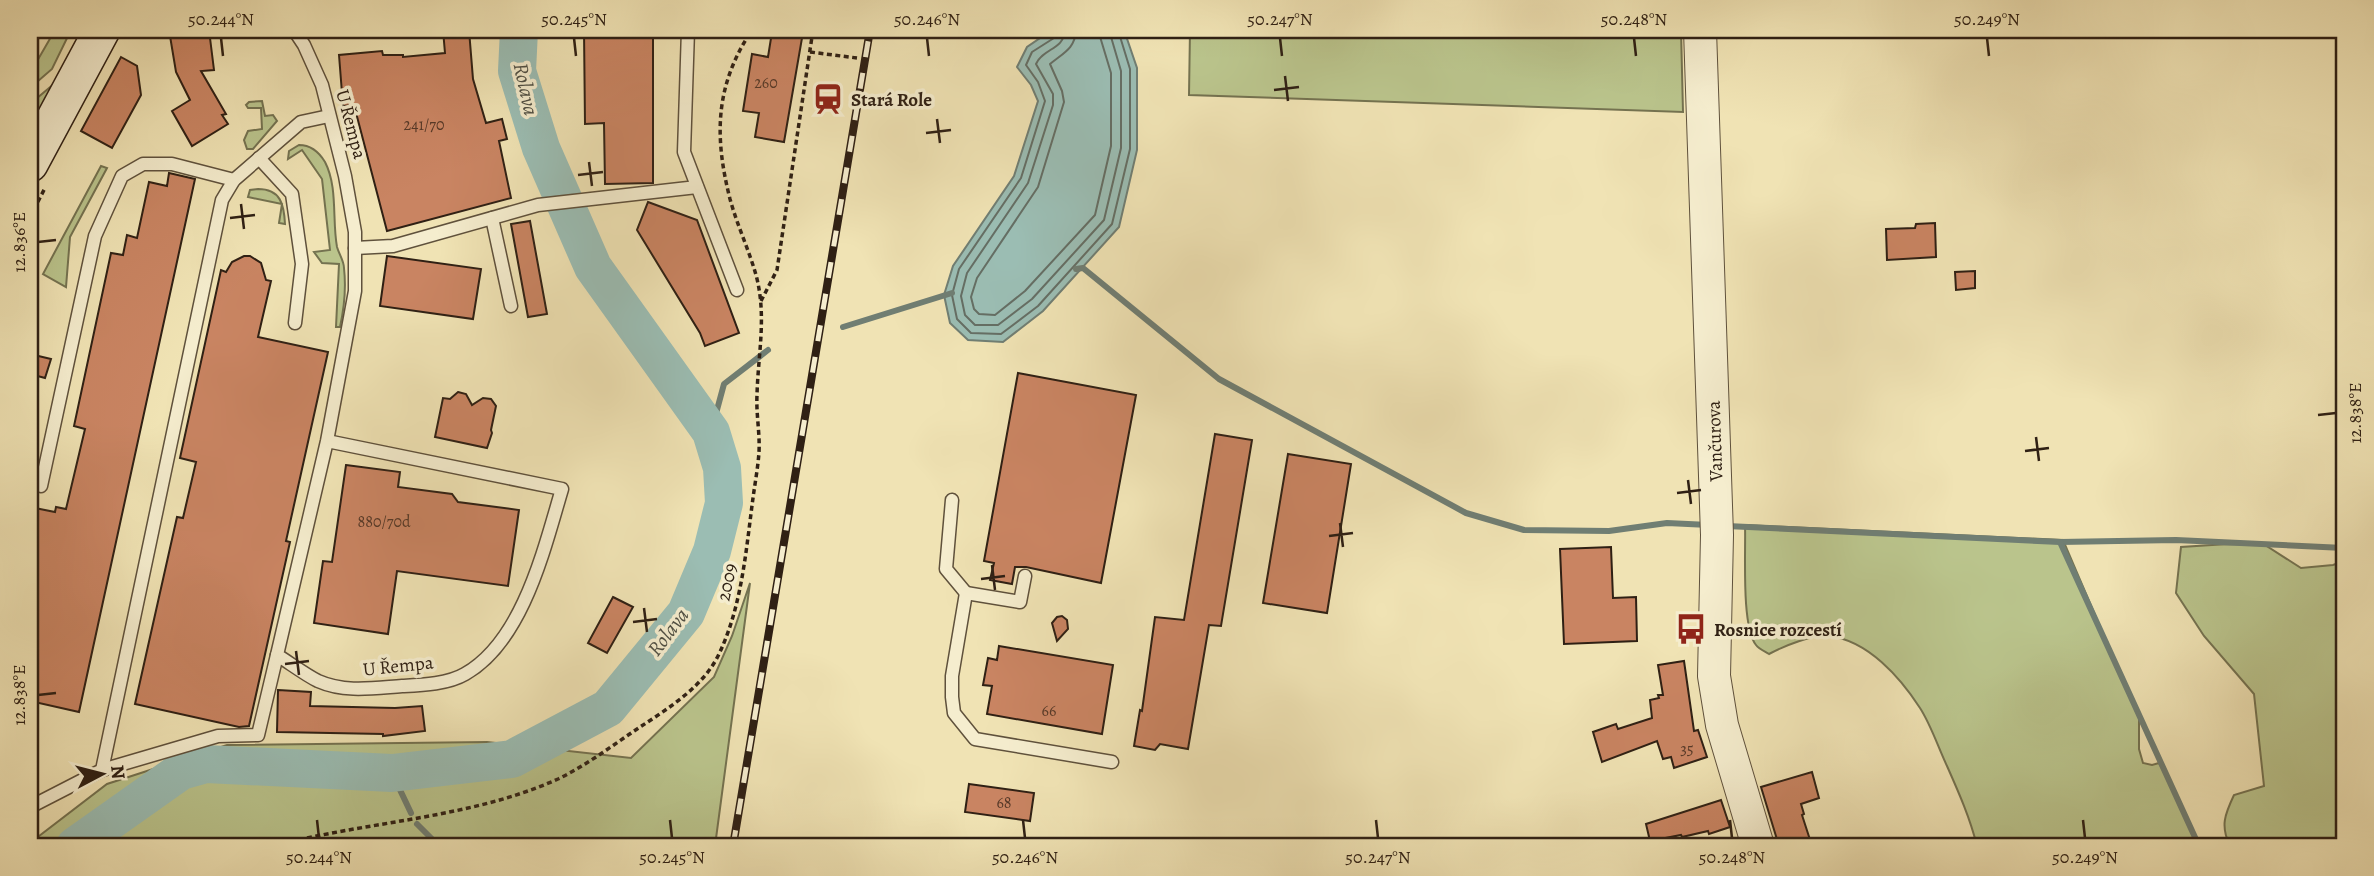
<svg xmlns="http://www.w3.org/2000/svg" width="2374" height="876" viewBox="0 0 2374 876" font-family="Alegreya,serif">
<style>
.green{fill:#bac48c;stroke:#747250;stroke-width:2}
.water{fill:#9bbdb3;stroke:#707e73;stroke-width:2}
.lines{fill:none;stroke-linecap:round;stroke-linejoin:round}
.shore{stroke:#656e64;stroke-width:2}
.stream{stroke:#707e73;stroke-width:6}
.river{stroke:#9bbdb3;stroke-width:38}
.building{fill:#c98462;stroke:#2f2014;stroke-width:2}
.service-casing{stroke:#5f513c;stroke-width:15}
.tertiary-casing{stroke:#5f513c;stroke-width:34}
.secondary-casing{stroke:#2f2014;stroke-width:38}
.path{stroke:#2f2014;stroke-width:3.5;stroke-dasharray:5 3.5;stroke-linecap:butt}
.service{stroke:#f5edce;stroke-width:12}
.tertiary{stroke:#f5edce;stroke-width:32}
.secondary{stroke:#f5edce;stroke-width:35}
.rail-casing{stroke:#2f2014;stroke-width:8}
.rail{stroke:#f5edce;stroke-width:5;stroke-dasharray:16;stroke-linecap:butt}
.ticks{fill:none;stroke:#2f2014;stroke-width:2.5}
.labels{text-anchor:middle;stroke-width:7;stroke-linejoin:round;paint-order:stroke}
.number-label{font-size:16px;fill:#563928}
.poi-label{font-size:19px;font-weight:bold;fill:#2f2014;stroke:#f5edce;text-anchor:start}
.street-label{font-size:19px;fill:#2f2014;stroke:#f5edce}
.water-label{font-size:21px;font-style:italic;fill:#4f4f44;stroke:#f5edce}
.neatline{fill:none;stroke:#2f2014;stroke-width:2.5}
.ticks-label{font-size:18px;text-anchor:middle;fill:#2f2014}
</style>
<rect width="100%" height="100%" fill="#f0e3b4"/>
<filter id="stains"><feTurbulence type="fractalNoise" baseFrequency=".00286" numOctaves="4"/><feColorMatrix values="0 0 0 0 .2 0 0 0 0 .09 0 0 0 0 .02 0 0 0 .5 -.17"/></filter>
<radialGradient id="worn" r=".72"><stop offset=".6" stop-color="#630" stop-opacity="0"/><stop offset="1" stop-color="#630" stop-opacity=".3"/></radialGradient>
<g class="green">
<path d="M55,30H71L52,69L30,88V62L36,63Z"/>
<path d="M1190,30H1681L1683,112L1189,95Z"/>
<path d="M55,83L46,110H30V104Z"/>
<path d="M262,101L265,116L273,115L277,121L253,149H247L244,140L248,131L262,129L261,108H248L246,105L249,102Z"/>
<path d="M299,145C310,145 319,152 325,162C338,187 332,220 337,247C339,254 344,261 344,268C346,286 344,309 340,327H336L339,264L322,263L314,252L330,250L322,179L302,150L288,159L289,151Z"/>
<path d="M101,166L107,168L70,237L66,287L43,274Z"/>
<path d="M258,189C281,189 284,205 285,224L279,223L282,204L248,197L250,190Z"/>
<path d="M1745,525L2063,540L2139,718V749L2143,763L2152,765L2159,763L2178,797L2200,846H1977C1970,818 1959,793 1947,766C1938,747 1931,725 1920,708C1900,677 1868,641 1830,636C1813,634 1784,646 1769,654C1764,651 1759,649 1756,645C1741,626 1746,551 1745,525Z"/>
<path d="M2228,544L2265,545L2301,568L2333,565L2344,561V846H2230C2220,826 2225,814 2234,795L2264,786L2254,694L2204,636L2176,593L2181,547Z"/>
<path d="M750,583L715,846H30V843L107,784L227,745L487,742L631,758L714,677L732,636Z"/>
</g>
<path class="water" d="M1052,30H1124L1137,68V150L1119,227L1043,311L1003,342L968,340L950,323L944,295L953,266L1014,176L1038,101L1031,85L1017,67L1027,47Z"/>
<g class="lines">
<g class="shore">
<path d="M1057,30L1054,38L1032,52L1026,65L1038,82L1045,101L1021,178L959,269L952,295L957,319L971,333L1001,334L1038,306L1112,224L1130,149V69L1118,30"/>
<path d="M1065,30C1064,50 1043,48 1036,64L1053,94V105L1028,183L967,273L961,296L965,315L975,325H998L1032,299L1104,220L1121,148V71L1109,30"/>
<path d="M1076,30C1075,49 1063,53 1050,64L1062,91L1064,102L1038,187L977,278L971,297L974,309L979,314L995,315L1025,291L1095,215L1111,146V73L1098,30"/>
</g>
<g class="stream">
<path d="M1076,269L1083,268L1219,379L1466,513L1524,530L1609,531L1667,523L1709,525"/>
<path d="M843,327L952,293"/>
<path d="M711,432L724,384L768,350"/>
<path d="M1727,526L2060,542L2176,540L2344,548"/>
<path d="M2060,542L2199,846"/>
<path d="M392,773L411,813"/>
<path d="M417,824L439,846"/>
</g>
<path class="river" d="M75,846L181,771L206,764L392,773L512,759L608,708L686,613L712,551L724,503L722,468L711,432L593,267L541,148L517,71L519,30"/>
</g>
<g class="building">
<path d="M169,30H209L214,70L201,71L226,114L222,115L228,124L192,146L172,111L190,100L176,72Z"/>
<path d="M443,30H469L473,79L486,123L502,119L507,139L499,141L511,198L387,231L354,105L343,106L339,55L382,51L383,55H403V57L445,53Z"/>
<path d="M584,30H653V183L605,184L604,123L585,124Z"/>
<path d="M772,32L802,38L784,142L755,137L759,113L743,111L752,54L768,57Z"/>
<path d="M121,57L137,66L141,95L112,148L81,131Z"/>
<path d="M169,173L195,179L79,712L30,701V507L55,512L56,507L66,509L85,429L74,426L111,253L123,255L127,235L137,238L149,182L167,186Z"/>
<path d="M648,202L697,220L739,333L705,346L700,333L637,230Z"/>
<path d="M530,221L547,314L528,317L511,224Z"/>
<path d="M1935,223L1936,257L1887,260L1886,229L1915,228L1916,224Z"/>
<path d="M244,256H250L261,263L266,280L271,281L258,337L328,352L286,541L290,542L249,726L239,727L135,704L177,517L183,518L196,462L180,458L221,270L226,272L232,262Z"/>
<path d="M387,256L481,269L473,319L380,306Z"/>
<path d="M1975,271V288L1956,290L1955,272Z"/>
<path d="M30,354L51,359L45,378L30,374Z"/>
<path d="M1018,373L1136,395L1101,583L1026,567H1015L1012,584L990,580L994,563L984,561Z"/>
<path d="M458,392L466,394L472,405L483,398L491,399L496,406L491,430L492,433L487,448L435,437L443,398L450,399Z"/>
<path d="M1215,434L1252,440L1221,626L1209,625L1188,749L1160,744L1155,750L1134,746L1140,710L1142,711L1155,617L1184,620Z"/>
<path d="M1288,454L1351,464L1327,613L1263,603Z"/>
<path d="M346,465L400,472L398,487L452,494L458,502L519,510L508,586L397,571L388,634L314,623L323,561L332,562Z"/>
<path d="M1611,547L1613,598L1636,597L1637,641L1564,644L1560,549Z"/>
<path d="M613,597L633,607L607,653L588,643Z"/>
<path d="M1062,616L1067,620L1068,629L1057,641L1052,623L1057,617Z"/>
<path d="M999,646L1113,665L1102,734L987,714L992,686L983,685L988,658L997,660Z"/>
<path d="M1684,661L1694,731L1698,730L1707,757L1674,768L1671,757L1663,759L1657,741L1602,762L1593,732L1616,724L1618,729L1652,718L1650,700L1659,698L1658,695H1663L1658,665Z"/>
<path d="M278,690L311,692L310,706L395,708L422,706L425,731L383,736V734L277,732Z"/>
<path d="M1812,772L1819,798L1801,804L1804,814L1802,815L1812,846H1779L1761,787Z"/>
<path d="M969,784L1034,793L1030,821L965,812Z"/>
<path d="M1721,800L1730,827L1709,834L1708,831L1682,837L1681,835L1650,841L1646,824Z"/>
</g>
<g class="lines">
<defs>
<g id="service">
<path d="M294,30L304,45L322,85L345,176L355,232V291L327,441L277,655C290,663 304,674 318,681C345,693 374,688 402,686C422,685 448,684 465,674C523,641 544,549 562,489L327,441"/>
<path d="M688,30L684,152L737,290"/>
<path d="M259,158L292,194L302,264L295,323"/>
<path d="M492,218L511,306"/>
<path d="M355,248L393,246L538,205L697,187"/>
<path d="M41,486L95,236L122,176L143,164H172L234,180"/>
<path d="M952,500L946,569L966,593"/>
<path d="M1025,576L1020,602L966,593L952,676V697L954,713L975,739L1112,762"/>
<path d="M102,770L218,736L258,735L277,655"/>
<path d="M30,807L102,770L222,200L234,180L301,122L329,116"/>
</g>
<path id="tertiary" d="M1700,30L1717,535L1714,676L1722,725L1758,846"/>
<path id="secondary" d="M30,164L102,30"/>
</defs>
<use href="#service" class="service-casing"/>
<use href="#tertiary" class="tertiary-casing"/>
<use href="#secondary" class="secondary-casing"/>
<g class="path">
<path d="M810,52L857,58"/>
<path d="M30,217L45,188"/>
<path d="M761,301L777,270L813,30"/>
<path d="M274,846C367,821 469,819 558,779C587,765 613,745 640,727C669,708 704,686 719,654C742,606 746,550 753,498C755,483 758,467 759,452C760,433 756,414 757,395C758,354 767,316 756,275C749,250 737,225 730,199C714,136 715,85 752,30"/>
</g>
<use href="#service" class="service"/>
<use href="#tertiary" class="tertiary"/>
<use href="#secondary" class="secondary"/>
<defs>
<path id="rail" d="M733,846L870,30"/>
</defs>
<use href="#rail" class="rail-casing"/>
<use href="#rail" class="rail"/>
</g>
<path class="ticks" d="M221,38L223,56M574,38L576,56M927,38L929,56M1280,38L1282,56M1634,38L1636,56M1987,38L1989,56M1285,76L1288,101M1274,90L1299,87M937,119L940,143M926,133L951,130M589,162L592,186M578,175L603,172M241,204L244,229M230,218L255,215M38,242L56,240M2318,415L2336,413M2036,437L2039,461M2025,451L2049,448M1688,480L1691,504M1677,493L1701,490M1340,523L1343,547M1329,536L1353,533M992,565L995,590M981,579L1005,576M644,608L647,632M633,622L657,619M296,651L299,675M285,664L309,661M38,695L56,693M317,820L319,838M670,820L672,838M1023,820L1025,838M1376,820L1378,838M1730,820L1732,838M2083,820L2085,838"/>
<defs>
<symbol id="station-bare" viewBox="-9 -9 18 18"><path d="M-3-6H3Q5-6 5-4V2Q5 4 3 4L4.5 6H3L1.5 4h-3L-3 6H-4.5L-3 4Q-5 4-5 2V-4Q-5-6-3-6ZM-3.5-4v3h7v-3ZM-3.5 1v1.5H-2V1ZM2 1v1.5H3.5V1Z" fill="#8f2418" stroke="#f5edce" stroke-width="2.5" paint-order="stroke"/></symbol>
<symbol id="bus-bare" viewBox="-9 -9 18 18"><path d="M-5-6H5V4H4V6H2V4H-2V6H-4V4H-5ZM-3.5-4V0h7V-4ZM-3.5 1.2v1.5H-2V1.2ZM2 1.2v1.5H3.5V1.2Z" fill="#8f2418" stroke="#f5edce" stroke-width="2.5" paint-order="stroke"/></symbol>
</defs>
<g fill-rule="evenodd">
<use href="#station-bare" x="806" y="77" width="44" height="44"/>
<use href="#bus-bare" x="1669" y="607" width="44" height="44"/>
</g>
<g class="labels">
<g class="number-label">
<text x="766" y="88">260</text>
<text x="424" y="130">241/70</text>
<text x="384" y="527">880/70d</text>
<text x="1049" y="716">66</text>
<text x="1687" y="754">35</text>
<text x="1004" y="808">68</text>
</g>
<g class="poi-label">
<text x="851" y="106">Stará Role</text>
<text x="1714" y="636">Rosnice rozcestí</text>
</g>
<g class="street-label">
<text transform="translate(352 124) rotate(75)" y="7">U Řempa</text>
<text transform="translate(1714 441) rotate(-92)" y="7">Vančurova</text>
<text transform="translate(726 582) rotate(-78)" y="7">2009</text>
<text transform="translate(398 665) rotate(-6)" y="7">U Řempa</text>
</g>
<g class="water-label">
<text transform="translate(526 89) rotate(78)" y="7">Rolava</text>
<text transform="translate(668 632) rotate(-53)" y="7">Rolava</text>
</g>
</g>
<rect width="2374" height="876" fill="none" stroke="#f0e3b4" stroke-width="77"/>
<g transform="translate(102 774) rotate(83)" stroke="#f5edce" stroke-width="5" paint-order="stroke">
<path d="M0-5L12 26L0 18L-12 26Z" fill="#2f2014"/>
<text y="-10" font-size="19" font-weight="bold" text-anchor="middle" fill="#2f2014">N</text>
</g>
<rect x="38" y="38" width="2298" height="800" class="neatline"/>
<g class="ticks-label">
<text x="221" y="25">50.244°N</text>
<text x="574" y="25">50.245°N</text>
<text x="927" y="25">50.246°N</text>
<text x="1280" y="25">50.247°N</text>
<text x="1634" y="25">50.248°N</text>
<text x="1987" y="25">50.249°N</text>
<text transform="translate(19 242) rotate(-90)" y="6">12.836°E</text>
<text transform="translate(2355 413) rotate(-90)" y="6">12.838°E</text>
<text transform="translate(19 695) rotate(-90)" y="6">12.838°E</text>
<text x="319" y="863">50.244°N</text>
<text x="672" y="863">50.245°N</text>
<text x="1025" y="863">50.246°N</text>
<text x="1378" y="863">50.247°N</text>
<text x="1732" y="863">50.248°N</text>
<text x="2085" y="863">50.249°N</text>
</g>
<rect width="100%" height="100%" filter="url(#stains)"/>
<rect width="100%" height="100%" fill="url(#worn)"/>
</svg>
